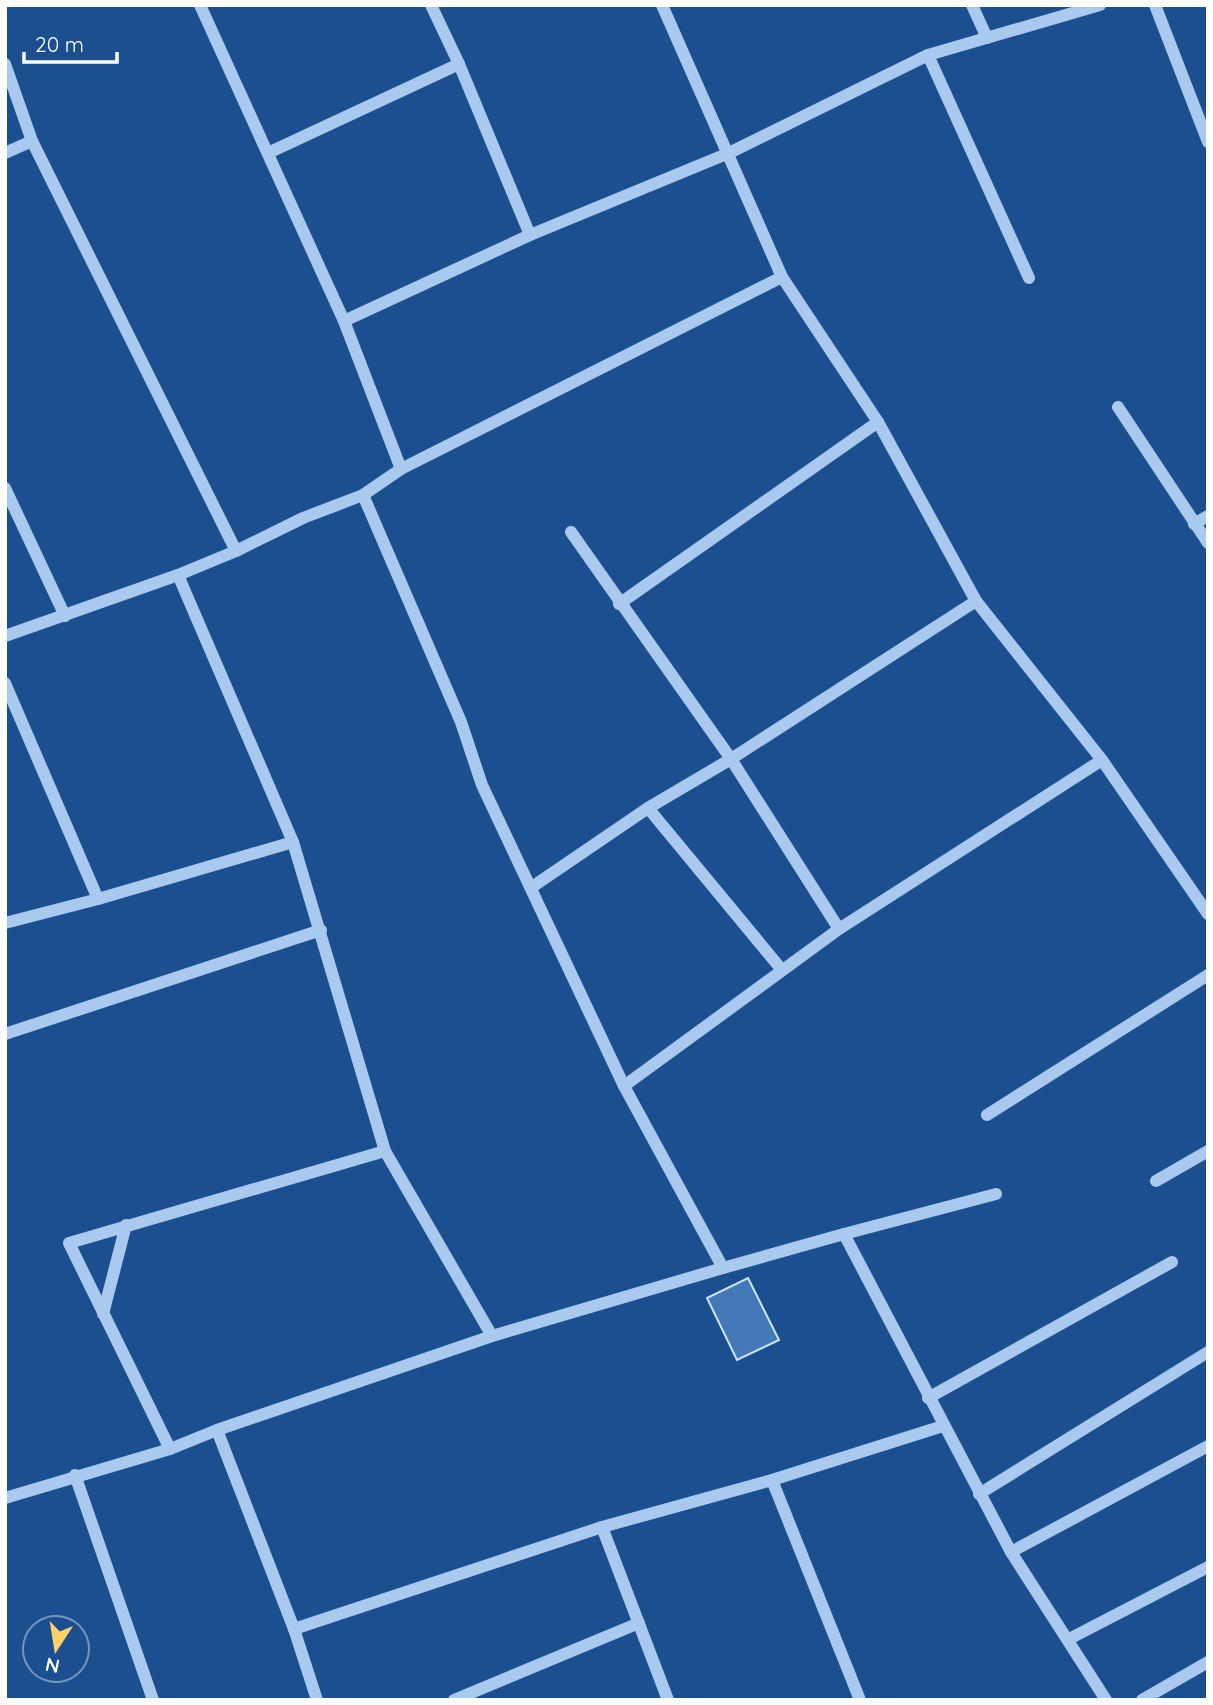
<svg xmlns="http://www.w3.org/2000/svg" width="1213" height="1705" viewBox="0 0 1213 1705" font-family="Quicksand,sans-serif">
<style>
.building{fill:#4478b7;stroke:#cfe3fa;stroke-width:2}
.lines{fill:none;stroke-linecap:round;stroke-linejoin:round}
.minor{stroke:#a9c9ee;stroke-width:12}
</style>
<rect width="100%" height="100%" fill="#1b4f8f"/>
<path class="building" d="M748,1278L779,1340L737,1360L707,1298Z"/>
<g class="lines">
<g class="minor">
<path d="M200,5L344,321L401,469L363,495L461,722L482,785L624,1086L723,1268L844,1234L1011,1552L1106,1700"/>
<path d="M431,5L459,64L530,235"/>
<path d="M662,5L782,277L878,422L976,601L1102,760L1208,914"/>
<path d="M972,5L987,38"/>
<path d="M1155,5L1208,142"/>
<path d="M5,64L32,141L236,551L178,575L293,842L385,1151L492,1336"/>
<path d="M5,153L32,141"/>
<path d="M268,153L459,64"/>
<path d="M1029,278L928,55L1100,5"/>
<path d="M344,321L530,235L729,153L928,55"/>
<path d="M1118,407L1208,543"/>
<path d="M401,469L782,277"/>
<path d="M5,488L65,616"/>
<path d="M1194,524L1208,516"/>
<path d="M571,532L731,759L839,929L1102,760"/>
<path d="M236,551L303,518L363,495"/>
<path d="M619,604L878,422"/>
<path d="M5,636L178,575"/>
<path d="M5,683L98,899L5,923"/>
<path d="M648,808L731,759L976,601"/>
<path d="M532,887L648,808L782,970"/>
<path d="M98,899L293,842"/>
<path d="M5,1034L321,930"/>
<path d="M624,1086L839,929"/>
<path d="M987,1115L1208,975"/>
<path d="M1156,1181L1208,1151"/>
<path d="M844,1234L996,1194"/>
<path d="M103,1314L126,1225"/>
<path d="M928,1398L1172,1262"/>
<path d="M170,1449L69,1243L385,1151"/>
<path d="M75,1475L153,1700"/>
<path d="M772,1480L860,1700"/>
<path d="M979,1494L1208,1352"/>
<path d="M5,1498L170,1449L217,1430"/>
<path d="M602,1527L668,1700"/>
<path d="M1011,1552L1208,1446"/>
<path d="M294,1629L602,1527L772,1480L943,1426"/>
<path d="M1069,1639L1208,1567"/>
<path d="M317,1700L294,1629L217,1430L492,1336L723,1268"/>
<path d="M454,1700L639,1623"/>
<path d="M1142,1700L1208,1662"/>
</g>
</g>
<rect width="1213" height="1705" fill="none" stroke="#ffffff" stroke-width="14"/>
<g transform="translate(56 1649) rotate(192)"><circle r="33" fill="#1b4f8f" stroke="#7695bc" stroke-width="2"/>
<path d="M0-5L12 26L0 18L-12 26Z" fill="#ffd166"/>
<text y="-10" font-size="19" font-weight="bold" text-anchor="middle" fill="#ffffff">N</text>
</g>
<path d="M24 52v10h93v-10" fill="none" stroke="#ffffff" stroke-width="3.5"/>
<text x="35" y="52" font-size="21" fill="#ffffff" stroke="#1b4f8f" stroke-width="5" paint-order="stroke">20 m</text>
</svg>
